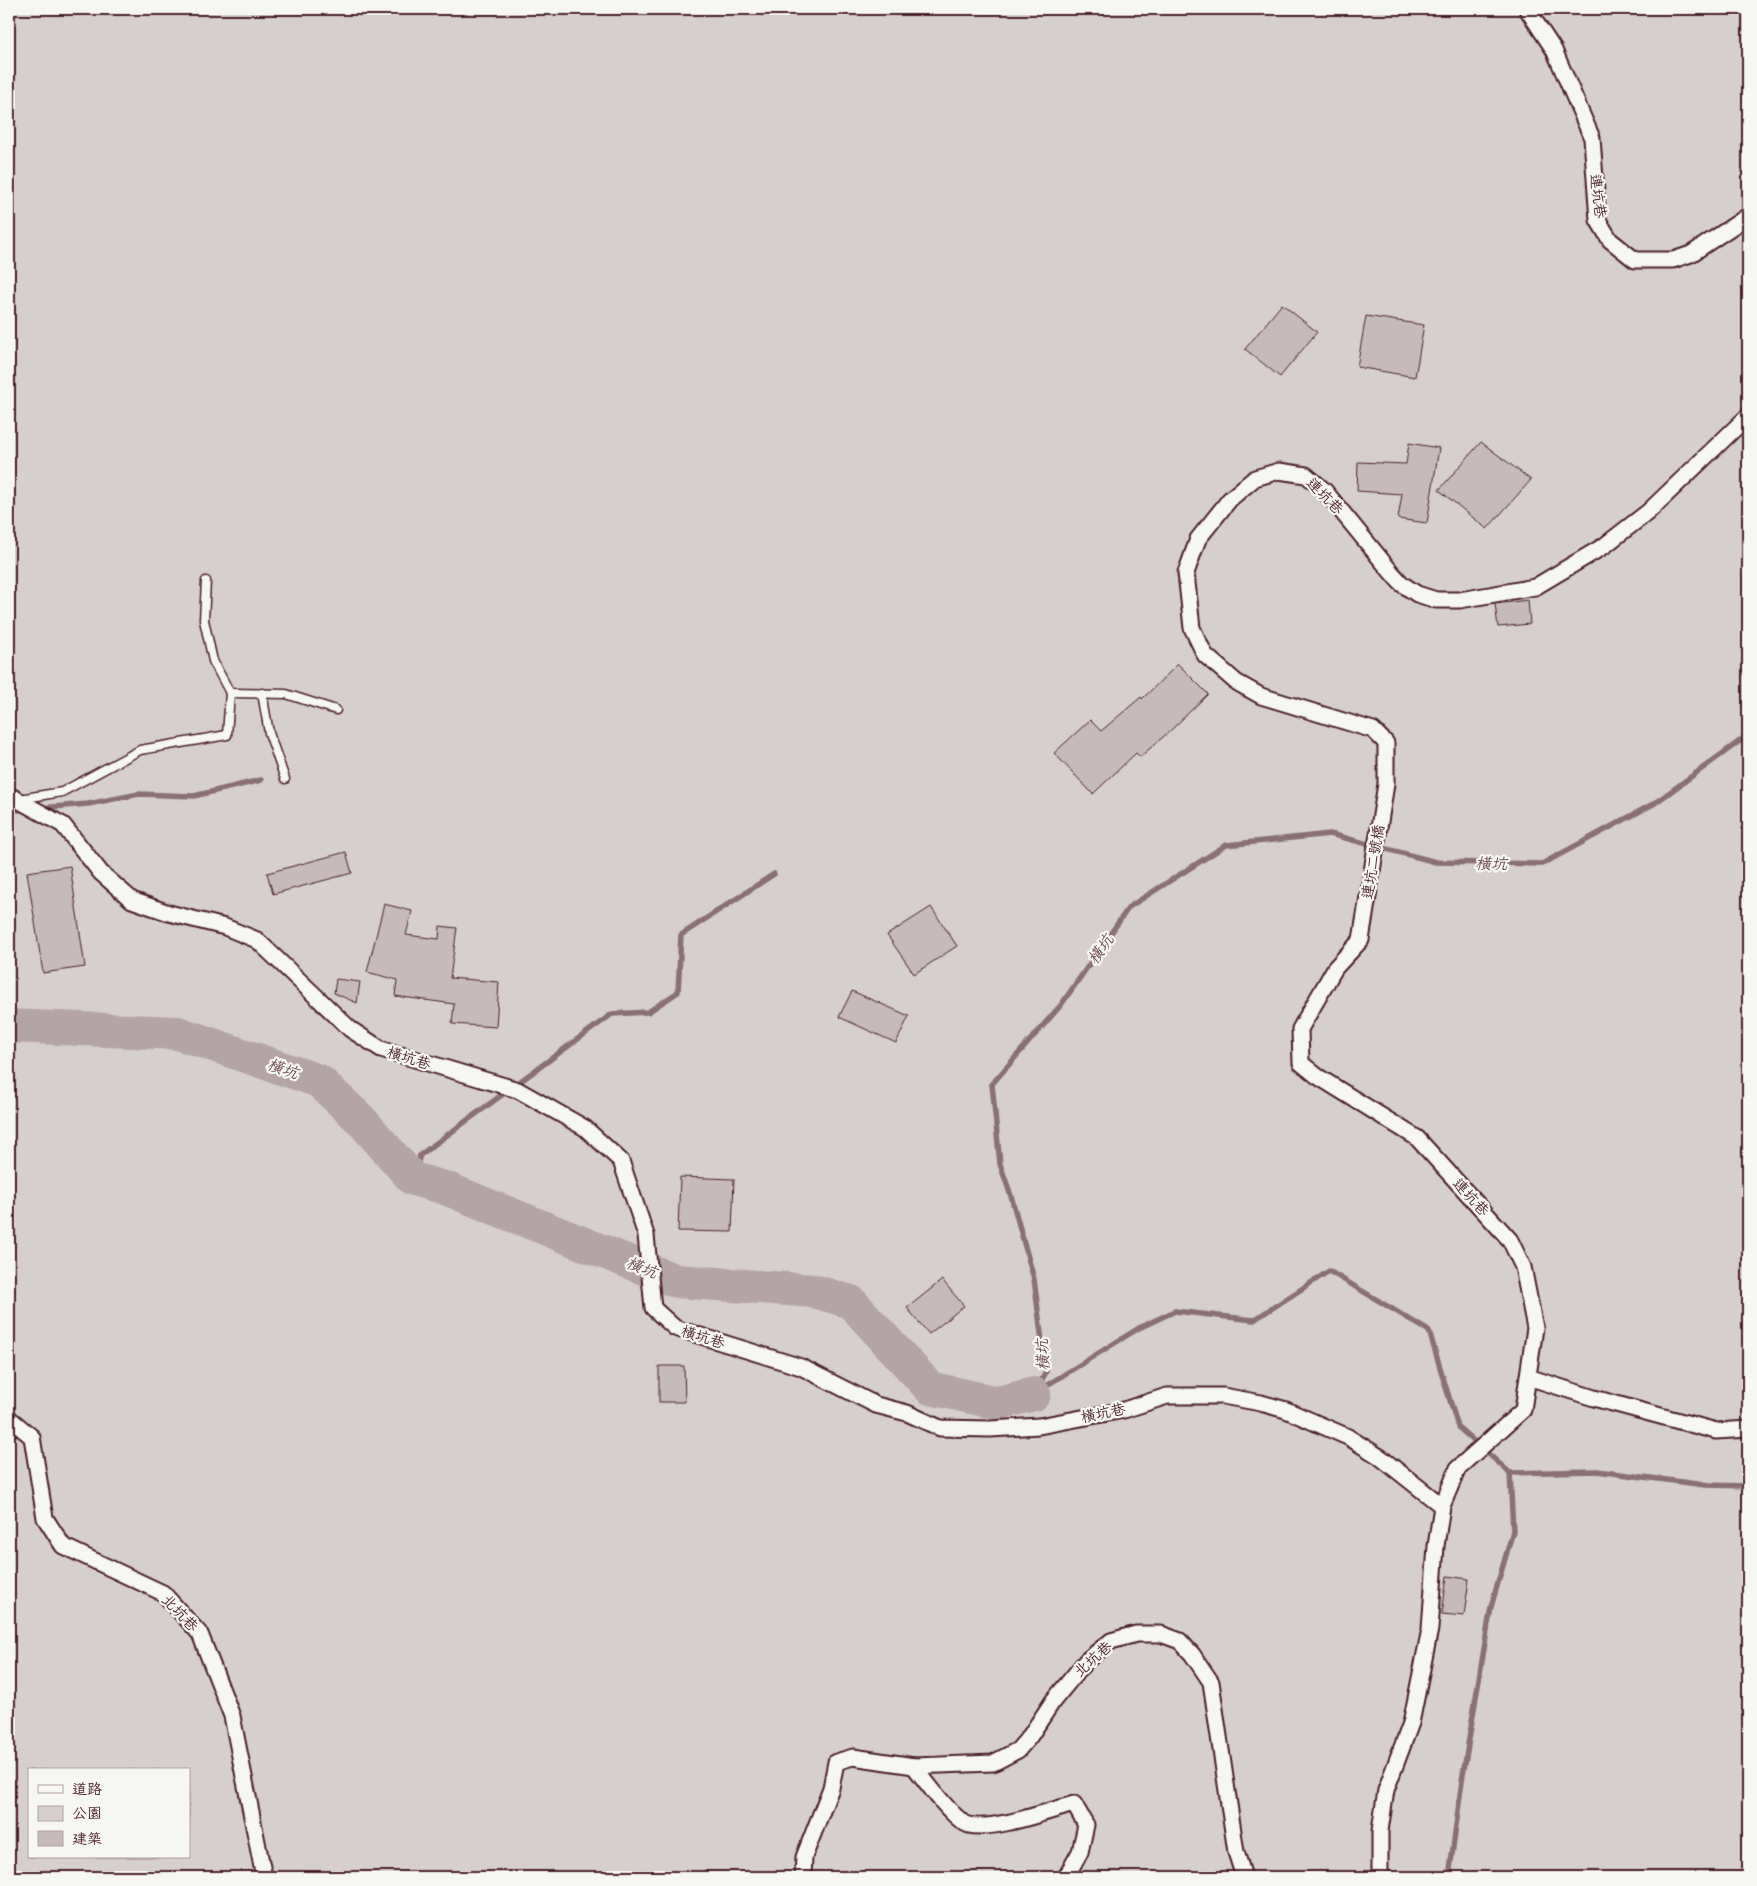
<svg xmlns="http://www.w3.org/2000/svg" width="1757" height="1886" viewBox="0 0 1757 1886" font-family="'Shantell Sans','LXGW WenKai TC',sans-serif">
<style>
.green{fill:#d7cfce;stroke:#90777c;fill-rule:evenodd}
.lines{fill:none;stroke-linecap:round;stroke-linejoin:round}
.stream{stroke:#8a6f74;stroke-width:5.5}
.river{stroke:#b4a4a5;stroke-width:34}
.building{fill:#c6babb;stroke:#4a1f2b}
.lane-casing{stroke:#4a1f2b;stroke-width:11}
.street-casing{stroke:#4a1f2b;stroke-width:19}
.lane{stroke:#f6f6f2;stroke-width:8}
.street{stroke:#f6f6f2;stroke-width:15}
.labels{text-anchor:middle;stroke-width:4.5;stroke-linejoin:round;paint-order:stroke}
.street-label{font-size:15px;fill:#4a1f2b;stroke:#f6f6f2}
.water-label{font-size:16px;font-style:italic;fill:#6f4e56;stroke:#f6f6f2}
</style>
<rect width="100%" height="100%" fill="#efedea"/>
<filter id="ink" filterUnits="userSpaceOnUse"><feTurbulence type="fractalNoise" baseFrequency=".02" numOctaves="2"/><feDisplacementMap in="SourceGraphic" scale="10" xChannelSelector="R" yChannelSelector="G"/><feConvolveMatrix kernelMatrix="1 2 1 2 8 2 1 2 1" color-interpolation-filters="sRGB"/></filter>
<g filter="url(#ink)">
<path class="green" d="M9,9H1748V1877H9ZM29,1770H189V1857H29Z"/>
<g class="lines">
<g class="stream">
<path d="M41,808L88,804L139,794L194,796L261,780"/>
<path d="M9,811L27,809"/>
<path d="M413,1179L420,1155L612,1014L648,1012L678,992L681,935L774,874"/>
<path d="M1036,1392L1139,1328L1175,1311L1254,1320L1329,1271L1429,1331L1458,1427L1510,1473L1597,1471L1705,1485L1748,1486"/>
<path d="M1034,1394L1046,1372L1034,1279L1011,1196L1000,1164L992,1084L1061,1005L1129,907L1226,845L1330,834L1436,862L1542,864L1655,803L1748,735"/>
<path d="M1449,1877L1462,1781L1491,1607L1513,1531L1510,1473"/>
</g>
<path class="river" d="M9,1026L178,1033L319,1081L360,1119L413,1179L445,1188L676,1281L814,1291L851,1302L930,1388L998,1403L1034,1394"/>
</g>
<g class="building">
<path d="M1282,304L1317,332L1280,377L1245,349Z"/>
<path d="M1366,316L1424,325L1415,377L1357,367Z"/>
<path d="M1481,442L1531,480L1487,529L1439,490Z"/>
<path d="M1409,443L1439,448L1427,523L1398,519L1402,494L1357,491L1358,462L1406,464Z"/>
<path d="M1528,600L1530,624L1498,627L1495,604Z"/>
<path d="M1178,664L1208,694L1170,731L1140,757L1136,753L1093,794L1054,753L1090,720L1101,731L1141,697L1142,699Z"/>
<path d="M346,852L352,873L273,894L267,873Z"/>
<path d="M70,866L85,967L43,973L27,872Z"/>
<path d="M384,904L412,911L406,935L439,939L440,926L457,928L450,978L499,982L496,1027L452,1024L454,1004L395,996L397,980L367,972Z"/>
<path d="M931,907L957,946L914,974L887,935Z"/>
<path d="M336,979L360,982L357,1003L334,993Z"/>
<path d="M852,991L909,1016L896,1043L839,1017Z"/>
<path d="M680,1177L734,1179L732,1232L678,1231Z"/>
<path d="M942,1280L964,1306L929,1334L907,1308Z"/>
<path d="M659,1366H684L685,1402H659Z"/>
<path d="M1447,1576L1469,1579L1464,1616L1442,1614Z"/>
</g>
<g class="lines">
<defs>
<g id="lane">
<path d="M230,693L286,694L336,710"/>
<path d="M262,693L269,733L285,779"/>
<path d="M19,799L62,792L140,750L227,735L230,693L213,661L204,620L206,581"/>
</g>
<g id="street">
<path d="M1527,9L1554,50L1592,138L1598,220L1610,240L1635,260H1673L1691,254L1748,216"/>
<path d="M9,795L63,825L101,873L132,900L169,913L225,927L257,940L350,1029L381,1049L518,1090L585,1128L621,1161L646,1235L653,1308L675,1328L801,1367L876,1405L907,1413L940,1428L990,1429L1039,1426L1124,1410L1167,1396H1223L1261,1403L1286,1410L1348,1437L1380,1457L1442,1506"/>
<path d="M1528,1377L1594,1398L1716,1431L1748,1429"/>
<path d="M9,1418L32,1437L45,1518L63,1546L163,1593L200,1634L232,1716L263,1872L266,1877"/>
<path d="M914,1766C924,1779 954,1821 969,1825C994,1831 1048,1811 1074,1804L1086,1825L1080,1852L1066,1877"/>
<path d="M803,1877L804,1857L831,1788L836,1762L853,1757L914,1766L993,1763L1018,1750L1030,1736L1053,1701L1086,1661L1111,1641L1136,1634H1161L1180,1641L1192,1654L1211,1682L1236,1852L1244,1877"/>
<path d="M1380,1877V1831L1386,1790L1411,1723L1430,1629L1436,1546L1442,1506L1458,1468L1523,1410L1535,1328L1523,1267L1510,1240L1417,1138L1317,1076L1301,1063L1300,1029L1335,968L1361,940L1386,784V743L1373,730L1261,696L1236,682L1205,655L1192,628L1186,573L1198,539L1230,499L1255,478L1279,471L1306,475L1324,490L1392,573L1402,584L1417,594L1436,600H1460L1535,587L1604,546L1648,512L1748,416"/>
</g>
</defs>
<use href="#lane" class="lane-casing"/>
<use href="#street" class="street-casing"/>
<use href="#lane" class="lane"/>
<use href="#street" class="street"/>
</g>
</g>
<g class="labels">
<g class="street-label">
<text transform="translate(1598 196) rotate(82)" y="5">連坑巷</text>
<text transform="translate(1325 496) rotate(45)" y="5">連坑巷</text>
<text transform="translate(1373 862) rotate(-81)" y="5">連坑二號橋</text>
<text transform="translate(409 1058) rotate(17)" y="5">橫坑巷</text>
<text transform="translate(1471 1197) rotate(47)" y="5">連坑巷</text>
<text transform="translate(703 1337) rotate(17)" y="5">橫坑巷</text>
<text transform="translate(1103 1413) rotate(-12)" y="5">橫坑巷</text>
<text transform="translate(180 1613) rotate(46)" y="5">北坑巷</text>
<text transform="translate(1093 1659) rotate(-42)" y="5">北坑巷</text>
</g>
<g class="water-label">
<text transform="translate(1491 863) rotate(1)" y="6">橫坑</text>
<text transform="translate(1100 949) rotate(-55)" y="6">橫坑</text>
<text transform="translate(283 1068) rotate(19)" y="6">橫坑</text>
<text transform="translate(642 1267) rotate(22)" y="6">橫坑</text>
<text transform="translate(1042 1355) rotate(-93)" y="6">橫坑</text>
</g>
</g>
<rect width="1757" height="1886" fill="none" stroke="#f6f6f2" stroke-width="30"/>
<rect x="15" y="15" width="1727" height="1856" fill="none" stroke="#4a1f2b" stroke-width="2" filter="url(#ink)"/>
<rect x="28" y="1768" width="162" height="90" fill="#f6f6f2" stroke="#b1a0a2"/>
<rect x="38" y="1785" width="25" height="8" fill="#f6f6f2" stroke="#b1a0a2"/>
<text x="72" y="1794" font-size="15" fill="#4a1f2b">道路</text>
<rect x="38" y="1806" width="25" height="15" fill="#d7cfce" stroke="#b1a0a2"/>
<text x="72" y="1818" font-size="15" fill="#4a1f2b">公園</text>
<rect x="38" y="1831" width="25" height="15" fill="#c6babb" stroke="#b1a0a2"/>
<text x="72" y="1844" font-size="15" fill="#4a1f2b">建築</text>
</svg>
